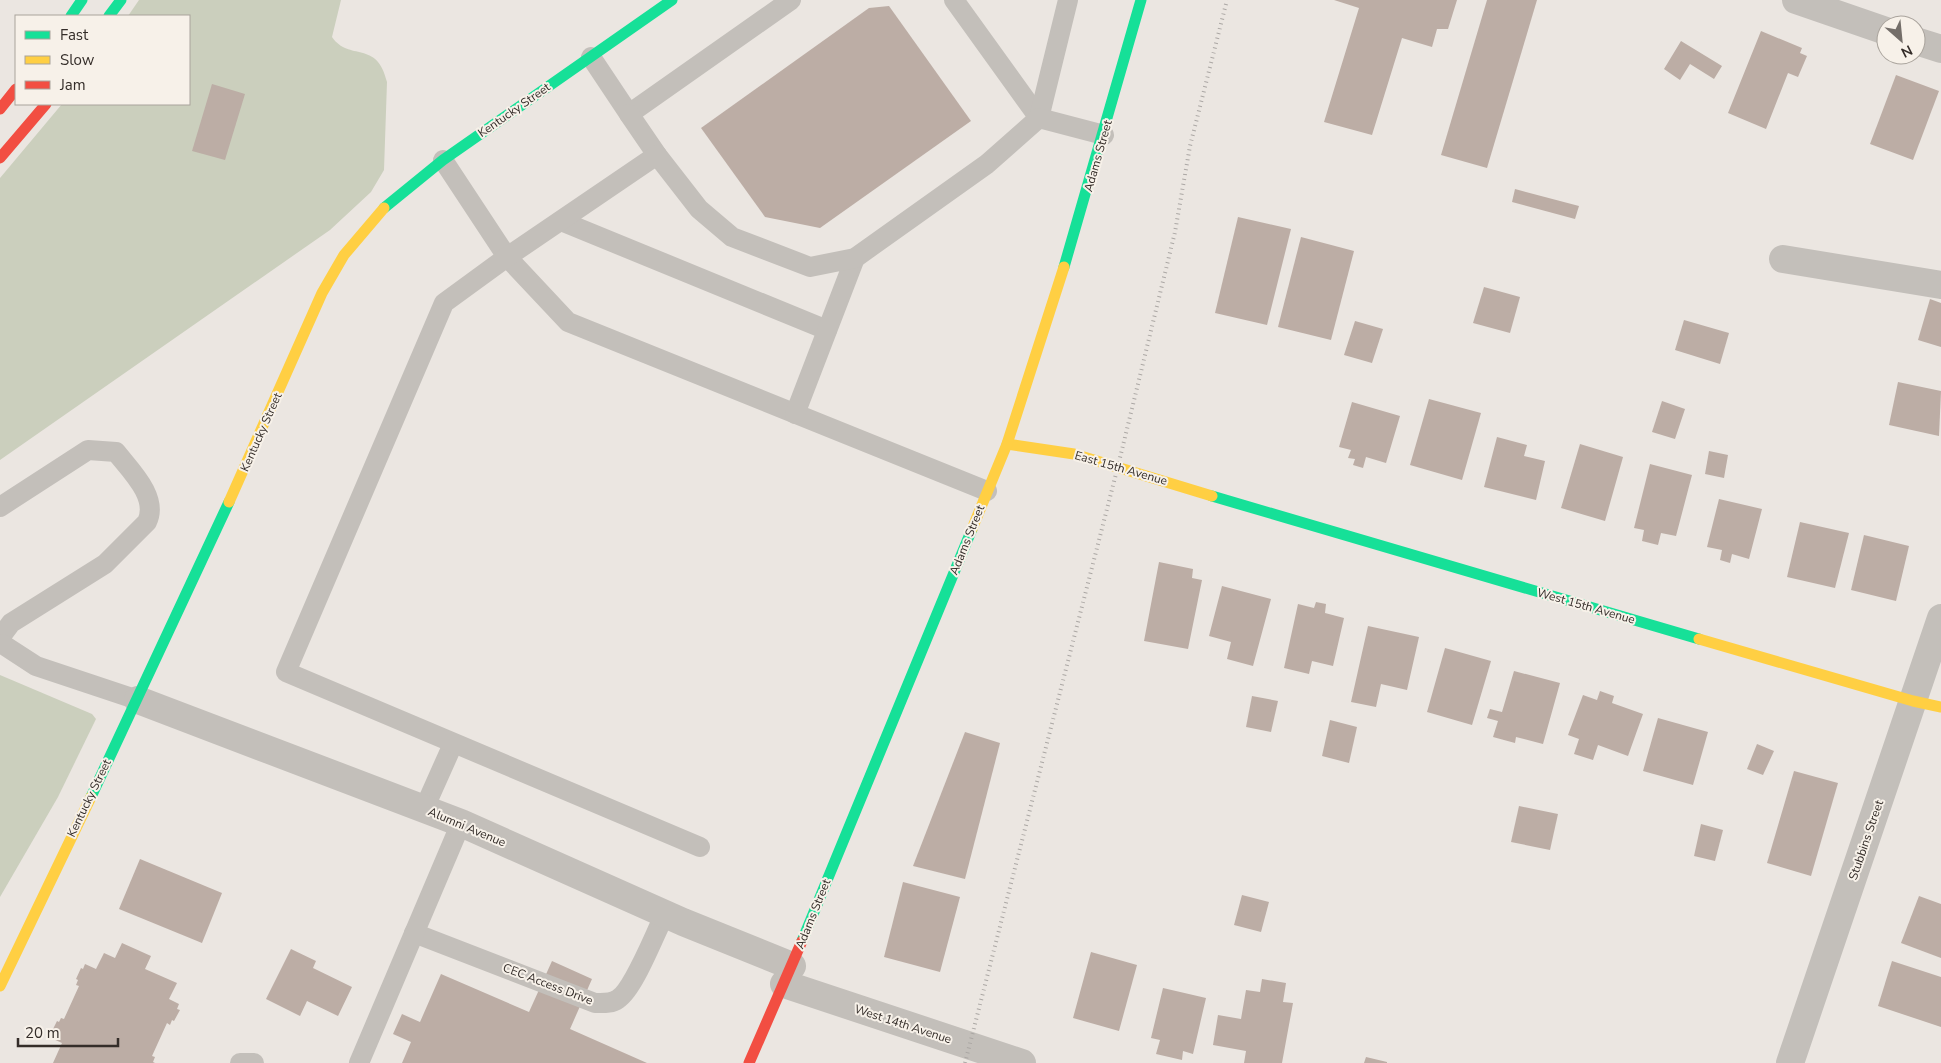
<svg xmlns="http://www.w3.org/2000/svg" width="1941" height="1063" viewBox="0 0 1941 1063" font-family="'Nunito Sans',sans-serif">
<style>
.green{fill:#cbcfbd}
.building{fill:#bcada5}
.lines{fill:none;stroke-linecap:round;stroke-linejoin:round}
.lane{stroke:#c3bfba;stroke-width:20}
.street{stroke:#c3bfba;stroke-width:28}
.fast{stroke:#16e098;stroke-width:11}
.slow{stroke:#ffcf43;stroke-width:11}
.jam{stroke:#f24e42;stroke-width:11}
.rail{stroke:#aba7a4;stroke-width:4;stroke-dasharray:1 4;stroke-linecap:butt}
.labels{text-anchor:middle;stroke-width:4;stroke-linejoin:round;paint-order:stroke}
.street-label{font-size:12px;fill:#342d29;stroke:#f7f1e9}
</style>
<rect width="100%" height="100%" fill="#ebe6e1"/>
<g class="green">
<path d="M139,0H341L332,37C349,62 377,39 387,82L384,170L371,192L330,230L0,460V178L62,104H189V16H128Z"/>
<path d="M0,675L92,714L96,719L58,797L0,897Z"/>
</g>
<g class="building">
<path d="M1334,0H1457L1448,29H1437L1432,47L1402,38L1372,135L1324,122L1359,8Z"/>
<path d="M1487,0H1537L1487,168L1441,155Z"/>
<path d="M889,6L971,121L820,228L765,217L701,128L869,8Z"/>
<path d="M1761,31L1802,48L1800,53L1807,56L1798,77L1788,73L1766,129L1728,113Z"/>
<path d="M1681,41L1722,66L1714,79L1690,64L1680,80L1664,69Z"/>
<path d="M1896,75L1939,91L1913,160L1870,144Z"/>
<path d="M212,84L245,94L225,160L192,151Z"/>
<path d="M1515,189L1579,206L1575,219L1512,202Z"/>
<path d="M1238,217L1291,229L1267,325L1215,313Z"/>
<path d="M1301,237L1354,251L1331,340L1278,327Z"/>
<path d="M1484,287L1520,297L1510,333L1473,323Z"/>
<path d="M1930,299L1941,303V347L1918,340Z"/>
<path d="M1684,320L1729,333L1720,364L1675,350Z"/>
<path d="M1355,321L1383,329L1372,363L1344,355Z"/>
<path d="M1898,382L1941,391L1939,436L1889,425Z"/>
<path d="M1429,399L1481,413L1462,480L1410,465Z"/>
<path d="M1662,401L1685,409L1675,439L1652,432Z"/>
<path d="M1352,402L1400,416L1386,463L1366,457L1363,468L1353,465L1355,459L1348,458L1351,450L1339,447Z"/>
<path d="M1497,437L1527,445L1524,456L1545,461L1536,500L1484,487Z"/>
<path d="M1580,444L1623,457L1605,521L1561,508Z"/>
<path d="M1709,451L1728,455L1724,478L1705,474Z"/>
<path d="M1650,464L1692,475L1676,536L1661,533L1658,545L1642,541L1644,530L1634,528Z"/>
<path d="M1719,499L1762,509L1749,559L1732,554L1730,563L1720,560L1722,550L1707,547Z"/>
<path d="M1800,522L1849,533L1835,588L1787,577Z"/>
<path d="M1864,535L1909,546L1896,601L1851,590Z"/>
<path d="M1159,562L1193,569L1192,578L1202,580L1188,649L1144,641Z"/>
<path d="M1222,586L1271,599L1253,666L1227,659L1231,642L1209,636Z"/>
<path d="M1316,602L1326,604L1325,613L1344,618L1333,666L1312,661L1309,674L1284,668L1298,604L1314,608Z"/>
<path d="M1368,626L1419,637L1407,690L1381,684L1376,707L1351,702Z"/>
<path d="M1445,648L1491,661L1472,725L1427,712Z"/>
<path d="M1514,671L1560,683L1543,744L1516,737L1515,743L1493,737L1498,721L1487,718L1490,709L1502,712Z"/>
<path d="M1600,691L1614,696L1612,703L1643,714L1628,756L1598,745L1593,760L1574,754L1579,739L1568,735L1583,695L1597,700Z"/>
<path d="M1252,696L1278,701L1271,732L1246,727Z"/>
<path d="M1658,718L1708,732L1693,785L1643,771Z"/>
<path d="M1330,720L1357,727L1349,763L1322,756Z"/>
<path d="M965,732L1000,743L965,879L913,866Z"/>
<path d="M1757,744L1774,751L1763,775L1747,769Z"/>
<path d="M1794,771L1838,783L1811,876L1767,863Z"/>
<path d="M1519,806L1558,814L1550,850L1511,842Z"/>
<path d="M1701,824L1723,830L1715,861L1694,856Z"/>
<path d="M140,859L222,893L202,943L119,909Z"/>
<path d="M903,882L960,897L940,972L884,957Z"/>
<path d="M1242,895L1269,902L1261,932L1234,925Z"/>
<path d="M1919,896L1941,904V958L1901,943Z"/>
<path d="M122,943L151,956L145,969L177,983L169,999L179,1004L177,1009L180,1010L174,1021L172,1020L170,1025L167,1023L152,1056L155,1057L153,1062L155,1063H53L62,1043L51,1038L54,1034L51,1033L57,1021L59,1022L61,1018L64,1019L79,986L76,985L78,980L76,979L81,968L83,969L85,964L96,969L104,953L115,958Z"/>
<path d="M291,949L316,961L313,968L352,987L338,1016L307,1001L300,1016L266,999Z"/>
<path d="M1091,952L1137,965L1119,1031L1073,1018Z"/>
<path d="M552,961L592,979L570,1029L647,1063H402L411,1042L393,1034L402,1014L420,1022L441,974L529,1012Z"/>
<path d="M1892,961L1941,977V1027L1878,1006Z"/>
<path d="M1262,979L1286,983L1283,1002L1293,1003L1282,1063H1244L1246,1051L1213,1045L1218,1015L1241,1019L1246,990L1260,992Z"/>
<path d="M1163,988L1206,998L1193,1054L1183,1051L1182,1060L1156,1054L1160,1040L1151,1038Z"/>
<path d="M1366,1057L1387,1062V1063H1364Z"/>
</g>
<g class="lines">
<g class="lane">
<path d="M954,0L1039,118"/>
<path d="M591,57L629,114L791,0"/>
<path d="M629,114L657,155"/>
<path d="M1039,118L1068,0"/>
<path d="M443,160L507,257L568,322L987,491"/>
<path d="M561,221L827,330"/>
<path d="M795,414L855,258"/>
<path d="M0,507L88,450L116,452C130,470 159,497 147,522L105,564L11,623L2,635V644"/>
<path d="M2,644L36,666L138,700"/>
<path d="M424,809L453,744"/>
<path d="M700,847L286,672L444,303L507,257L657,155L699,209L732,237L810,267L855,258L987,164L1039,118L1104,135"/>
<path d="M414,933L595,1003C603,1003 611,1004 618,999C634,989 655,933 665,914"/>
<path d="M240,1063H254"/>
<path d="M359,1063L461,823"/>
</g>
<g class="street">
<path d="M1796,0L1886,31"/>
<path d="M1916,41L1941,49"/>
<path d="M1783,259L1941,285"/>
<path d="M138,700L461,823L683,922L792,966"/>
<path d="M784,984L1022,1063"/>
<path d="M1790,1063L1941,618"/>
</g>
<g class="fast">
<path d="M71,16L82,0"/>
<path d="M109,16L121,0"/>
<path d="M384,208L443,160L672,0"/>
<path d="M1064,267L1141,0"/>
<path d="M1212,496L1699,639"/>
<path d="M91,797L229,502"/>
<path d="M802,941L972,529"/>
</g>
<g class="slow">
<path d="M1007,444L1074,454L1212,496"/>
<path d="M229,502L322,293L344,255L384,208"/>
<path d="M972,529L1007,444L1064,267"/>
<path d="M1699,639L1913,701L1941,707"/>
<path d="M0,986L91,797"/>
</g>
<g class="jam">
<path d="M0,109L16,89"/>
<path d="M0,158L46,104"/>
<path d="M749,1063L802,941"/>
</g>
<path class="rail" d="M965,1063L1118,466L1175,232L1190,146L1227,0"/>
</g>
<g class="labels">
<g class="street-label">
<text transform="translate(514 110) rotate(-35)" y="4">Kentucky Street</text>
<text transform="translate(1098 156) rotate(-74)" y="4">Adams Street</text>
<text transform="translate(261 432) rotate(-66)" y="4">Kentucky Street</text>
<text transform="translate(1121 468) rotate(16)" y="4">East 15th Avenue</text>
<text transform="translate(967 540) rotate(-68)" y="4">Adams Street</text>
<text transform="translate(1586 606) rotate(16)" y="4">West 15th Avenue</text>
<text transform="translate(89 798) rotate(-64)" y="4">Kentucky Street</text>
<text transform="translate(467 827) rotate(23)" y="4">Alumni Avenue</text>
<text transform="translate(1866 840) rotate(-71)" y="4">Stubbins Street</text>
<text transform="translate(813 914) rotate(-68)" y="4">Adams Street</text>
<text transform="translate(548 984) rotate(21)" y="4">CEC Access Drive</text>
<text transform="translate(903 1024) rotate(18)" y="4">West 14th Avenue</text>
</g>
</g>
<rect x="15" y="15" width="175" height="90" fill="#f7f1e9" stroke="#a9a39c"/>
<rect x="25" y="31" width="25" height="8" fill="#16e098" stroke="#a9a39c"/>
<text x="60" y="40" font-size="15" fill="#342d29">Fast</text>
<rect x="25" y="56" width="25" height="8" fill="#ffcf43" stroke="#a9a39c"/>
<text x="60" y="65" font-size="15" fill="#342d29">Slow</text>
<rect x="25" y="81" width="25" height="8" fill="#f24e42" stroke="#a9a39c"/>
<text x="60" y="90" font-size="15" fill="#342d29">Jam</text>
<g transform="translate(1901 40) rotate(153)"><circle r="24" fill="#f7f1e9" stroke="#a9a39c"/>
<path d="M0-4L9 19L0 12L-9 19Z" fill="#746e69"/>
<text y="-8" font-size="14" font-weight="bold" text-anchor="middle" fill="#342d29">N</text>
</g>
<path d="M18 1038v8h100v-8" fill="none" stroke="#342d29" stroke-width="2.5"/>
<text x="25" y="1038" font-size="15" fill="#342d29" stroke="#f7f1e9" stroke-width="4" paint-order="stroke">20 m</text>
</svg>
